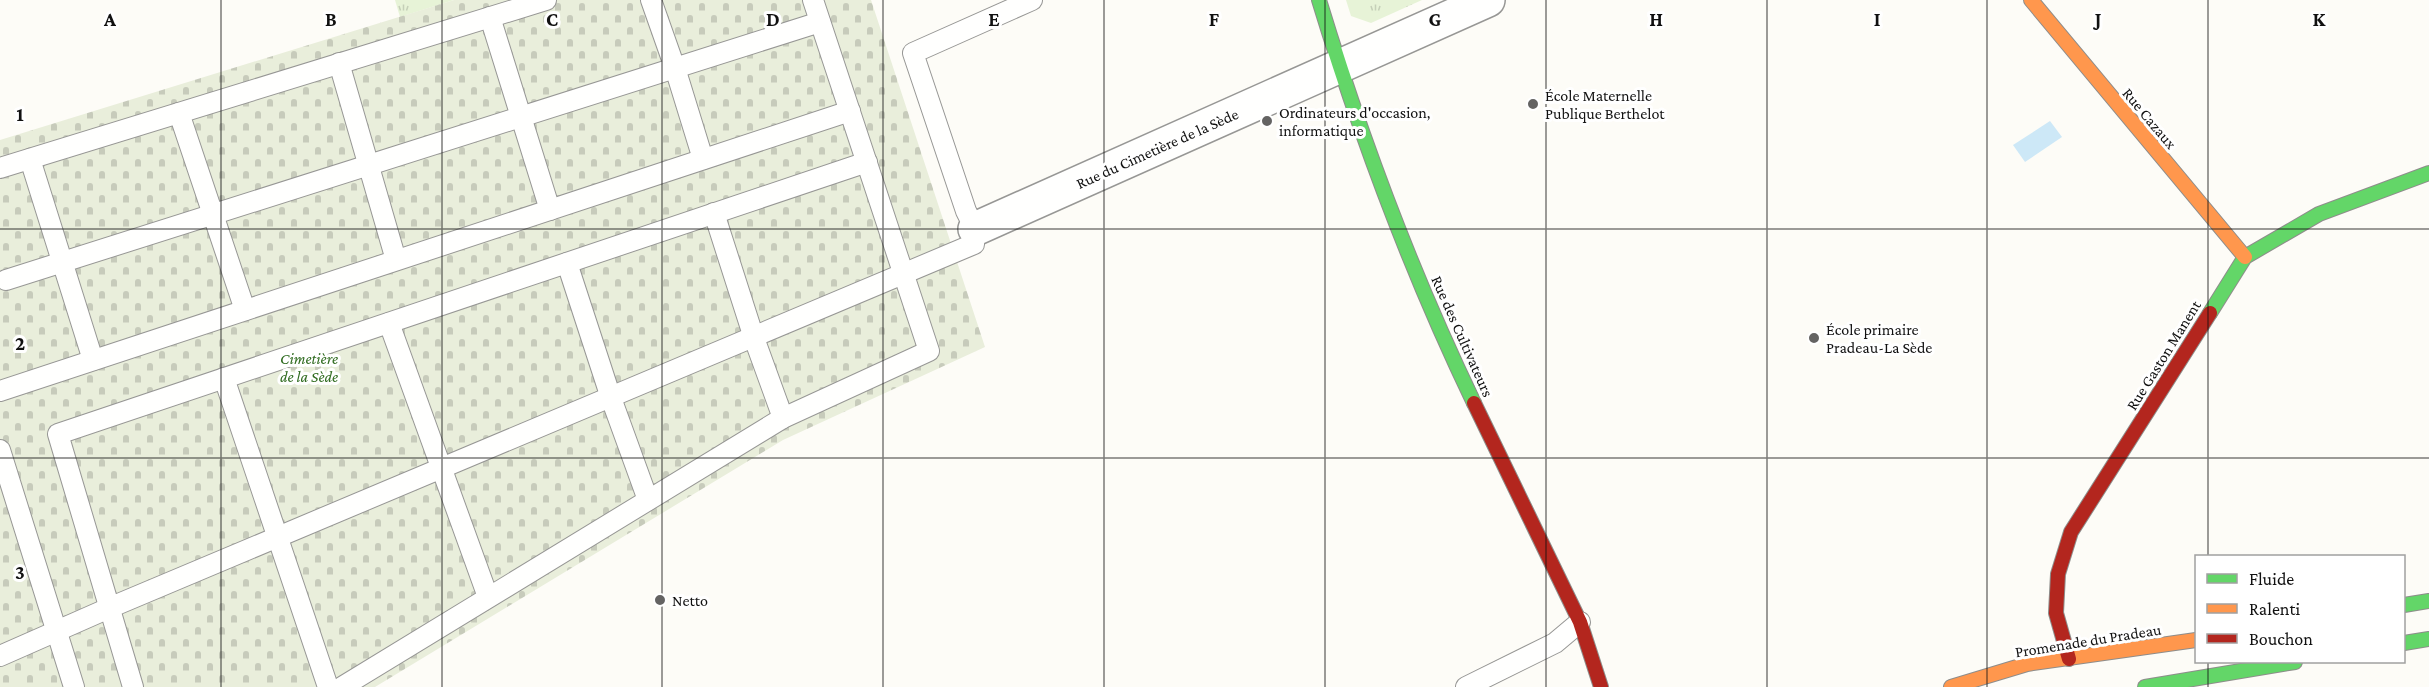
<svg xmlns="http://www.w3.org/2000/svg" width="2429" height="687" viewBox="0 0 2429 687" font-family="'Crimson Pro',serif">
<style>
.grass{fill:url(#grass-tufts)}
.cemetery{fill:url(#cemetery-stones)}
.water{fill:#cde8f7}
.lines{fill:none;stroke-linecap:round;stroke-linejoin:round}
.lane-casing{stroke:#979795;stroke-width:22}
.street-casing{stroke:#979795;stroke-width:36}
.fast-casing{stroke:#8e8d8b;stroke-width:16}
.slow-casing{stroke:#8e8d8b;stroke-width:16}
.jam-casing{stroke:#8e8d8b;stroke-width:16}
.lane{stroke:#fffffe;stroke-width:20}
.street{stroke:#fffffe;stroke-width:33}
.fast{stroke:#63d668;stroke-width:14}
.slow{stroke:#ff974d;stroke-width:14}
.jam{stroke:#b3261e;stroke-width:14}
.grid{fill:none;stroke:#111;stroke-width:1.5;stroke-opacity:0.55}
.poi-dot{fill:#646362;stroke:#fff;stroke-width:2}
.labels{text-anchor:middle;stroke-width:6;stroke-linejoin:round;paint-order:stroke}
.poi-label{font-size:16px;fill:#111;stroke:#fff;text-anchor:start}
.street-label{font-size:16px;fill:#111;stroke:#fff}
.park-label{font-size:16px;font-style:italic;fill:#2f6b1f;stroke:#fff}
.grid-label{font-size:20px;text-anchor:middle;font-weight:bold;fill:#111;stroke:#fff;stroke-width:6;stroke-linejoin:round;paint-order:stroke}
</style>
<defs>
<pattern id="grass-tufts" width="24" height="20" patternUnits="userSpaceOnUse" patternTransform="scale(1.5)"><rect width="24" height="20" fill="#e7f3d7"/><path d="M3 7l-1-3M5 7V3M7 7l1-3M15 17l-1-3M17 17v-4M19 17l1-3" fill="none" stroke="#c5cfb8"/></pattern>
<pattern id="cemetery-stones" width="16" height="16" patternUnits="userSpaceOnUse" patternTransform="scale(1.5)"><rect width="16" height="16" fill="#e9eedb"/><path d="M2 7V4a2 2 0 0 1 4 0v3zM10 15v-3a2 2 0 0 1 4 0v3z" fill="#c7cbbb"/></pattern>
</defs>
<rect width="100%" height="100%" fill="#fdfcf7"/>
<g class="grass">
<path d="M395,0H454L400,17Z"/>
<path d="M1346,0H1422L1371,23L1351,16Z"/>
</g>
<path class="cemetery" d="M454,0H871L985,347L783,440L375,687H0V140Z"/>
<path class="water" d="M2050,121L2062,137L2025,162L2013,145Z"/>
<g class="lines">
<defs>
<g id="lane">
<path d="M651,0L675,68L703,159"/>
<path d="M490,17L550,210"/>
<path d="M339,63L396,260"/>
<path d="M179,113L245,310"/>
<path d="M30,159L93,360"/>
<path d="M0,168L546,0"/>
<path d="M714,213L754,338L783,418"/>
<path d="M567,263L611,398L648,500"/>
<path d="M6,280L820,22"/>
<path d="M389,323L488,597"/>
<path d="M224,378L328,687"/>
<path d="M0,391L850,111"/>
<path d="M0,450L74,687"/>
<path d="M0,656L109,608L974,244L975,229L966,211L913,53L1032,0"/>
<path d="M133,687L58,434L867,162"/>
<path d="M342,687L783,418L929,351L813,0"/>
<path d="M1466,687L1555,643L1580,622"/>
</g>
<path id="street" d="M975,229L1488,0"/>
<g id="fast">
<path d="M1319,0C1361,138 1412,274 1474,403"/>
<path d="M2210,313L2245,257L2319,214L2429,173"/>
<path d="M2404,605L2429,601"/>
<path d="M2404,643L2429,639"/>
<path d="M2145,687L2295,662"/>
</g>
<g id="slow">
<path d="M2031,0L2245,257"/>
<path d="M1951,687L2027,664L2196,640"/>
</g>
<g id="jam">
<path d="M1474,403L1580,622L1601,687"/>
<path d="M2069,659L2056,613L2058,574L2071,532L2210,313"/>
</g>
</defs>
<use href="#lane" class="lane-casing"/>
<use href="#street" class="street-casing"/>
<use href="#fast" class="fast-casing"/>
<use href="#slow" class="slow-casing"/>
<use href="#jam" class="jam-casing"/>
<use href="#lane" class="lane"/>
<use href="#street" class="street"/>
<use href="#fast" class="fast"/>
<use href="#slow" class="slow"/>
<use href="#jam" class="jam"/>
</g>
<path class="grid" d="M221,0V687M442,0V687M662,0V687M883,0V687M1104,0V687M1325,0V687M1546,0V687M1767,0V687M1987,0V687M2208,0V556M0,229H2429M0,458H2429M2208,662V687"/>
<g class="poi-dot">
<circle cx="1533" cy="104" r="6"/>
<circle cx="1267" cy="121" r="6"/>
<circle cx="1814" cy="338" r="6"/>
<circle cx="660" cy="600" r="6"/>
</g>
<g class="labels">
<g class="poi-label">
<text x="1545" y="101">École Maternelle<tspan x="1545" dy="18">Publique Berthelot</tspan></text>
<text x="1279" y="118">Ordinateurs d'occasion,<tspan x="1279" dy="18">informatique</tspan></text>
<text x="1826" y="335">École primaire<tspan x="1826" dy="18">Pradeau-La Sède</tspan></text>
<text x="672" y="606">Netto</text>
</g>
<g class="street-label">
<text transform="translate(2150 118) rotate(50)" y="6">Rue Cazaux</text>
<text transform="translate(1157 148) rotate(-24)" y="6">Rue du Cimetière de la Sède</text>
<text transform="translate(1463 336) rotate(66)" y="6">Rue des Cultivateurs</text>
<text transform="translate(2163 355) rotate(-58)" y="6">Rue Gaston Manent</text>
<text transform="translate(2088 640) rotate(-9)" y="6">Promenade du Pradeau</text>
</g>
<g class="park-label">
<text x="309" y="364">Cimetière<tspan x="309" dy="18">de la Sède</tspan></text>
</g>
</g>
<g class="grid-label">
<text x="110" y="26">A</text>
<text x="331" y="26">B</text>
<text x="552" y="26">C</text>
<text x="773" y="26">D</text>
<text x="994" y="26">E</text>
<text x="1214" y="26">F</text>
<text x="1435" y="26">G</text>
<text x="1656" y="26">H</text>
<text x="1877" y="26">I</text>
<text x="2098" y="26">J</text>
<text x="2319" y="26">K</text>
<text x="20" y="121">1</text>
<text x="20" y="350">2</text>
<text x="20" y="579">3</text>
</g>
<rect x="2195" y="555" width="210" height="108" fill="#ffffff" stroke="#a0a0a0" stroke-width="1.5"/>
<rect x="2207" y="574" width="30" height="9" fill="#63d668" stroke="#a0a0a0" stroke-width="1.5"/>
<text x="2249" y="585" font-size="18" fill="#111111">Fluide</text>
<rect x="2207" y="604" width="30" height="9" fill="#ff974d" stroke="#a0a0a0" stroke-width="1.5"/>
<text x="2249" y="615" font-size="18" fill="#111111">Ralenti</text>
<rect x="2207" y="634" width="30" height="9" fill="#b3261e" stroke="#a0a0a0" stroke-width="1.5"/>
<text x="2249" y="645" font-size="18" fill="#111111">Bouchon</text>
</svg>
